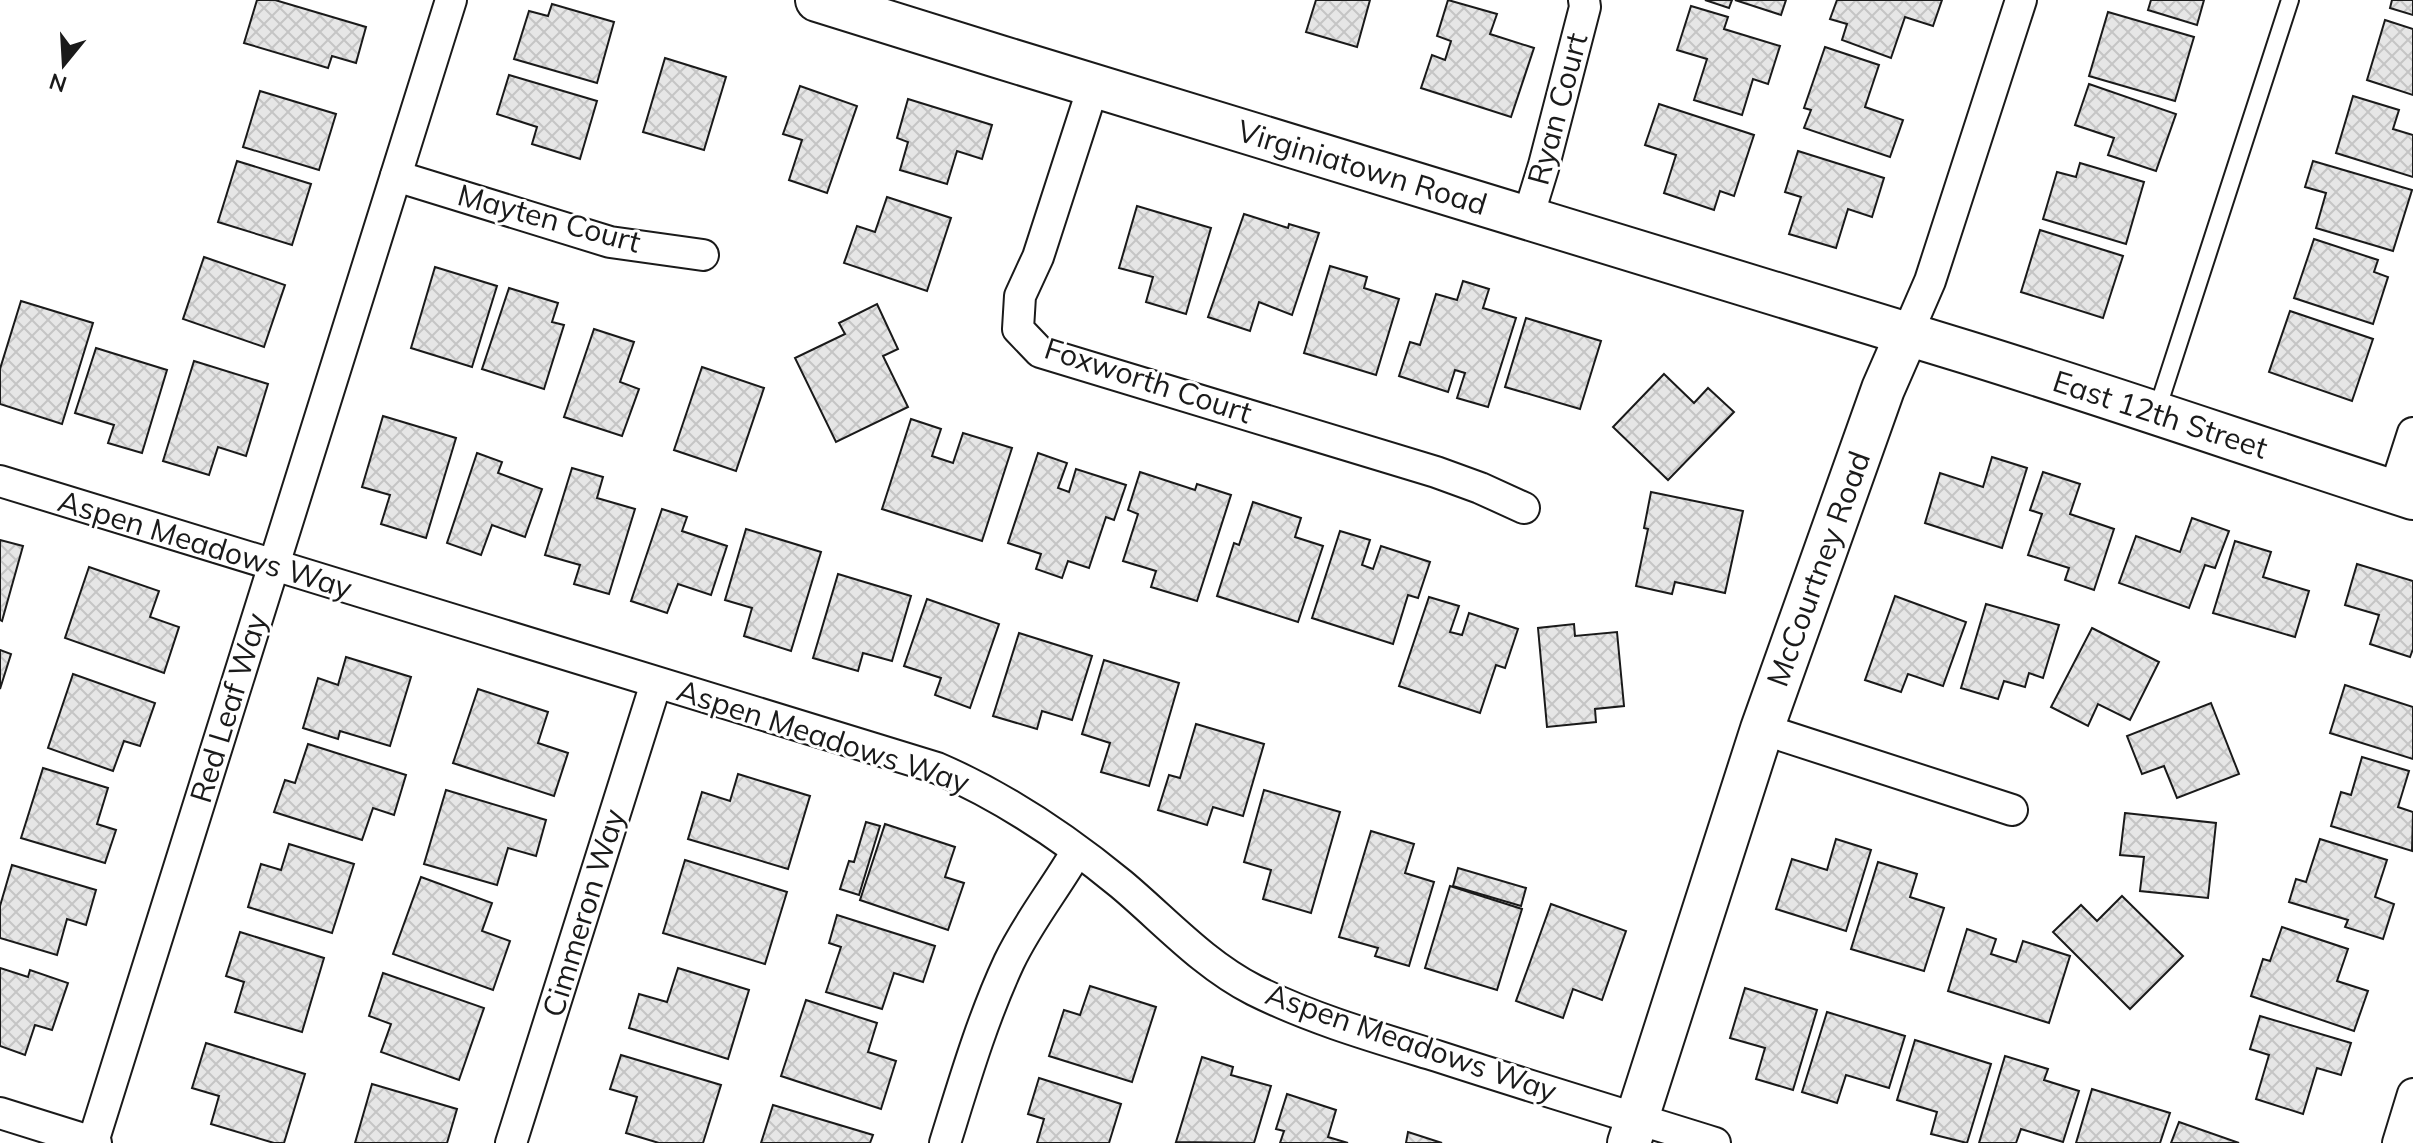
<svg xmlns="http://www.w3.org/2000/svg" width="2413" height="1143" viewBox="0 0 2413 1143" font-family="Mulish,sans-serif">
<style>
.building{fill:url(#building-cross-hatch);stroke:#1a1a1a;stroke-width:2}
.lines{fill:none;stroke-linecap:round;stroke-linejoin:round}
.lane-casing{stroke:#1a1a1a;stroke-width:20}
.street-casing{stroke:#1a1a1a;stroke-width:34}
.secondary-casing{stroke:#1a1a1a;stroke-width:46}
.lane{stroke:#fff;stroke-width:16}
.street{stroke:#fff;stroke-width:30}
.secondary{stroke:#fff;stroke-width:42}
.labels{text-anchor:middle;stroke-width:6;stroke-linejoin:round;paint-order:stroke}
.street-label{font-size:30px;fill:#1a1a1a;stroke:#fff}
</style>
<defs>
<pattern id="building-cross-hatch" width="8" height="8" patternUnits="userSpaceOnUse" patternTransform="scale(2)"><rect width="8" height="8" fill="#e6e6e6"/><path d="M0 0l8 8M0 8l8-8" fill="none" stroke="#c5c5c5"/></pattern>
</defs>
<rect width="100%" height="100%" fill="#fff"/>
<g class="building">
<path d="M257,0H275L366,27L356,63L332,56L328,68L244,43Z"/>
<path d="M1316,0H1370L1357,47L1306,32Z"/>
<path d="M1448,0L1497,14L1490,34L1534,48L1511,117L1421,88L1432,55L1445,60L1451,41L1437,36Z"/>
<path d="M1705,0H1732L1729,8Z"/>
<path d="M1735,0H1786L1781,15Z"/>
<path d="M1837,0H1942L1933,26L1905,17L1891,58L1842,40L1847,24L1830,19Z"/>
<path d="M2151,0H2204L2197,25L2148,10Z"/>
<path d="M2392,0H2413V15L2390,8Z"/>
<path d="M552,4L614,22L597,83L514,59L529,11L548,16Z"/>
<path d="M1691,6L1728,17L1724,29L1780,46L1768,84L1753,79L1742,115L1694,100L1707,59L1677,50Z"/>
<path d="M2108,12L2194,37L2175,101L2089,76Z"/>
<path d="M2385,20L2413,29V95L2367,80Z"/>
<path d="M1825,47L1879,65L1865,107L1903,120L1890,157L1804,128L1811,110L1804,108Z"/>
<path d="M665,58L726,77L704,150L643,132Z"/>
<path d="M509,75L597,101L580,159L532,144L537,127L497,114Z"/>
<path d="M2089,84L2176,114L2156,171L2108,155L2114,138L2075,125Z"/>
<path d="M800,86L857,106L827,193L789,180L802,140L783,134Z"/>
<path d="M260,91L336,114L319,170L243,147Z"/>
<path d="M2353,96L2399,110L2393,129L2413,135V177L2336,153Z"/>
<path d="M908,99L992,125L982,159L957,151L947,184L900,170L908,142L897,138Z"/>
<path d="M1659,104L1754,135L1734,196L1720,191L1714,210L1664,193L1676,155L1645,145Z"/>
<path d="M1798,151L1884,178L1872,217L1848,209L1836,248L1789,234L1801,197L1785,192Z"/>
<path d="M237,161L311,184L292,245L218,222Z"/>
<path d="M2313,161L2412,190L2393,251L2316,228L2326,193L2305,187Z"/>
<path d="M2080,163L2144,182L2126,244L2043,219L2057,172L2076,177Z"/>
<path d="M887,197L951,218L927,291L844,263L857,226L875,232Z"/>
<path d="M1137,206L1211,228L1186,314L1146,302L1153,277L1119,268Z"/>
<path d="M1244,214L1288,228L1289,224L1319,233L1292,315L1259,302L1250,331L1208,317Z"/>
<path d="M2040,230L2123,256L2103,318L2021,292Z"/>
<path d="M2314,239L2378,260L2374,272L2388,277L2373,324L2294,298Z"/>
<path d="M204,257L285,285L264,347L183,319Z"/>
<path d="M1330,266L1367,277L1364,288L1399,299L1376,375L1304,353Z"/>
<path d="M435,267L497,286L472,367L411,348Z"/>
<path d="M1463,281L1489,289L1483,308L1516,318L1488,407L1457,398L1465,373L1455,370L1448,392L1399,376L1410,342L1420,345L1436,294L1457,300Z"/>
<path d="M509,288L558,303L552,322L564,325L544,389L482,369Z"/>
<path d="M21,301L93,323L62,424L0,404V369Z"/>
<path d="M877,304L898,349L883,356L908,407L836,442L795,358L845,334L839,323Z"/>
<path d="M2290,311L2373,339L2352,401L2269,372Z"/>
<path d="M1526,318L1601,341L1580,409L1505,387Z"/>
<path d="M594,329L634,342L620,382L639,389L622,436L564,417Z"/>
<path d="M96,348L167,370L142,453L108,443L114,425L75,413Z"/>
<path d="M194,361L268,384L246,456L218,447L209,475L163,461Z"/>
<path d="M702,367L764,388L736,471L674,450Z"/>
<path d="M1664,374L1694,403L1708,388L1734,412L1668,480L1613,427Z"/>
<path d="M383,416L456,438L426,538L381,524L390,495L362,487Z"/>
<path d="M911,419L941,429L932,456L953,463L963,433L1012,448L982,541L882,509Z"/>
<path d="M477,453L502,462L498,473L542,489L525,537L492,525L481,555L447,543Z"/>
<path d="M1038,453L1067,463L1058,488L1069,492L1076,469L1126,485L1114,520L1106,517L1089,568L1068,561L1062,578L1036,569L1041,554L1008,543Z"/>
<path d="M1992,457L2027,468L2002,548L1925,523L1940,473L1983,487Z"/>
<path d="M572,468L603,477L597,498L635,509L609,594L574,584L580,565L545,555Z"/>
<path d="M1140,472L1195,490L1197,484L1231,495L1197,601L1151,587L1156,571L1123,561L1138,514L1128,510Z"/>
<path d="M2043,472L2080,484L2070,514L2114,529L2094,590L2065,580L2069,568L2028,555L2042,514L2030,510Z"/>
<path d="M1651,492L1743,511L1725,593L1675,582L1672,594L1636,586L1648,529L1644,528Z"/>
<path d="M1253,502L1301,518L1295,537L1323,546L1298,622L1217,596L1234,543L1239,545Z"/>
<path d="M662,509L687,517L682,531L727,546L711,595L678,584L667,613L631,601Z"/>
<path d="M2192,518L2229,531L2215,568L2205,565L2189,608L2119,583L2136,536L2180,552Z"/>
<path d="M746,529L821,552L791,651L744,636L752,608L725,600Z"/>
<path d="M1340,531L1370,540L1362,565L1373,569L1381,546L1430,562L1418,598L1408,595L1393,644L1312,618Z"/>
<path d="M0,540L23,546L2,621L0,620Z"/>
<path d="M2235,541L2271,552L2263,577L2309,591L2295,637L2213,613Z"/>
<path d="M2357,564L2413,581V649L2410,657L2370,644L2379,615L2345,605Z"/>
<path d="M89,567L159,591L150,617L179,627L164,673L65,638Z"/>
<path d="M838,574L911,596L892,661L863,653L858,671L813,658Z"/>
<path d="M1895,596L1966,622L1943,686L1908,674L1901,692L1865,680Z"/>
<path d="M1429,597L1459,606L1450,632L1462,635L1469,613L1518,629L1505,668L1496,665L1480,713L1399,686Z"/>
<path d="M927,599L999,624L970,708L935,695L941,678L904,666Z"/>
<path d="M1986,604L2059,625L2043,678L2029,673L2025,687L2004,681L1998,699L1961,688Z"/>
<path d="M1574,624L1575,636L1617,632L1624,706L1595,709L1596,722L1547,727L1538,628Z"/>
<path d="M2092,628L2159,662L2130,720L2098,704L2088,726L2051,707Z"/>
<path d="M1019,633L1092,656L1072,720L1042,711L1037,729L993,716Z"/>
<path d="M0,650L11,654L0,689Z"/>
<path d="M346,657L411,677L390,746L340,731L338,739L303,728L318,678L338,685Z"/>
<path d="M1104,660L1179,683L1149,786L1101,772L1110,743L1082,734Z"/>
<path d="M73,674L155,703L140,746L124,741L113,771L48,748Z"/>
<path d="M2345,685L2413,707V759L2330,733Z"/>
<path d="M478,689L548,712L538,743L568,753L554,796L453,763Z"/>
<path d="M2211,703L2239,774L2177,798L2164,766L2142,774L2127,736Z"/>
<path d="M1196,724L1264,744L1243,816L1213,807L1207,825L1158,810L1169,775L1180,778Z"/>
<path d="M308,744L406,775L394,815L373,808L362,840L274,812L285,780L295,783Z"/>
<path d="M2362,757L2409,771L2398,807L2413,812L2412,851L2331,826L2341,792L2351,795Z"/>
<path d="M43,768L108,788L97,824L116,830L105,863L21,838Z"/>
<path d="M738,774L810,796L788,869L688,839L702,792L730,801Z"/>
<path d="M446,790L546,820L536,856L508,848L497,885L424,864Z"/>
<path d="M1264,790L1340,812L1311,913L1263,899L1271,870L1244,862Z"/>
<path d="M2125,813L2216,823L2208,898L2140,891L2144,857L2120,855Z"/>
<path d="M866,822L880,826L859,895L840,889L849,861L854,862Z"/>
<path d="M885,824L955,847L945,877L964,883L948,930L860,900Z"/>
<path d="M1371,831L1414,844L1405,873L1434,882L1409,966L1375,956L1378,948L1339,937Z"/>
<path d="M1836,839L1871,850L1846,931L1776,909L1792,859L1827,870Z"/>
<path d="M2320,839L2387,860L2375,897L2394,904L2383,939L2345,927L2348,920L2289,902L2296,879L2306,882Z"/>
<path d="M289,844L354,864L332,933L248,907L261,864L281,870Z"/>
<path d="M685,860L787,892L765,964L663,933Z"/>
<path d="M1878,862L1917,874L1910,897L1944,908L1924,971L1851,949Z"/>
<path d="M12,865L96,890L86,925L67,919L57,955L0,938V906Z"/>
<path d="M1458,868L1526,888L1521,906L1453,886Z"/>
<path d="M421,877L492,903L482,931L510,941L493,990L393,954Z"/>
<path d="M1450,886L1522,909L1497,990L1425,968Z"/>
<path d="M2122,896L2183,956L2130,1009L2053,932L2081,905L2097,921Z"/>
<path d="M1551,904L1626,931L1602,1000L1573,989L1563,1018L1516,1001Z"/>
<path d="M837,915L935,946L923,982L894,973L882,1009L826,992L841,947L829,943Z"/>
<path d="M2282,927L2348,949L2337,981L2368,991L2354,1031L2251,996L2263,959L2270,961Z"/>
<path d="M1967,929L1996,939L1991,954L2016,962L2023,941L2070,956L2049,1023L1948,991Z"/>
<path d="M240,932L324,958L302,1032L235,1012L244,982L226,976Z"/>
<path d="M0,968L28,977L30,970L68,983L52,1030L35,1025L25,1055L0,1046Z"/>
<path d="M678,968L749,990L728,1059L629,1028L639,994L667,1002Z"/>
<path d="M383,973L484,1008L459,1080L381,1052L391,1024L369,1016Z"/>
<path d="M1090,986L1156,1007L1132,1082L1049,1056L1064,1010L1080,1015Z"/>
<path d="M1745,988L1817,1010L1793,1090L1756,1079L1765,1048L1730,1038Z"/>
<path d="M806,1000L877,1023L868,1052L896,1061L881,1109L781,1076Z"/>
<path d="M1827,1012L1905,1036L1889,1088L1846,1075L1837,1103L1802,1092Z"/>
<path d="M2260,1016L2351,1043L2341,1075L2317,1068L2303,1114L2256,1099L2269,1055L2250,1049Z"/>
<path d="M1915,1040L1991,1064L1967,1143L1931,1134L1937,1112L1897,1100Z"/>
<path d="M206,1043L305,1074L284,1143H274L211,1124L219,1096L192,1088Z"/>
<path d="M621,1055L721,1085L703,1143H659L626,1133L637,1097L610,1089Z"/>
<path d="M2005,1056L2048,1069L2044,1080L2079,1091L2063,1142L2021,1129L2016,1143H1979Z"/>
<path d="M1202,1057L1233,1067L1231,1075L1271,1086L1254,1143L1176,1142Z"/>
<path d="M1039,1078L1121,1104L1109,1143H1037L1044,1119L1028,1114Z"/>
<path d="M372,1084L457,1109L447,1143H355Z"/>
<path d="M2092,1089L2170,1113L2160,1143H2076Z"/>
<path d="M1287,1094L1336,1110L1328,1137L1348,1143H1280L1284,1131L1276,1129Z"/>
<path d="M773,1105L873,1135L870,1143H761Z"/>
<path d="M2179,1122L2239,1143H2171Z"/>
<path d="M1408,1132L1442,1143H1406Z"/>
</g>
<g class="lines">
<defs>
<path id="lane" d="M2156,413L2290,0"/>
<g id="street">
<path d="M1093,87L1038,257L1020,296L1018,329L1040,352L1436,472L1480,488L1524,508"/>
<path d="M396,176L610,242L703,255"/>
<path d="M1528,217L1544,165L1585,7L1584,0"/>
<path d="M1907,334L1930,281L2021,0"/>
<path d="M0,481L937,768C1004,797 1065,838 1121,884C1164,920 1203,964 1254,990C1312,1019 1375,1037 1437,1056C1529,1086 1622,1114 1715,1143"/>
<path d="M2394,492L2413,433"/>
<path d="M1762,729L2012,810"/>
<path d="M0,1113L96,1143"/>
<path d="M93,1142L451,0"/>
<path d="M511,1143L656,683"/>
<path d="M945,1143C964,1082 982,1020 1009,962C1028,922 1055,889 1077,851"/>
<path d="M2398,1143L2413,1094"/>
</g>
<g id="secondary">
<path d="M817,0C1199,120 1583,233 1966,352C2115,398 2264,450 2413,498"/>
<path d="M1629,1143L1762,729L1883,389L1907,334"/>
</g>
</defs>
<use href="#lane" class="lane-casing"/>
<use href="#street" class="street-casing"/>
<use href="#secondary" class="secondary-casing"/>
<use href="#lane" class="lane"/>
<use href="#street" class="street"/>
<use href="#secondary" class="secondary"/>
</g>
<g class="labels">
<g class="street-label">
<text transform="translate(1558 109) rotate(-75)" y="10">Ryan Court</text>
<text transform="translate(1362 168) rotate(17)" y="10">Virginiatown Road</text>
<text transform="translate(549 219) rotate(15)" y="10">Mayten Court</text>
<text transform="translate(1148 381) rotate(18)" y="10">Foxworth Court</text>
<text transform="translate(2160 415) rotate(18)" y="10">East 12th Street</text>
<text transform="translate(205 545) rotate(17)" y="10">Aspen Meadows Way</text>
<text transform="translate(1819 569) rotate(-70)" y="10">McCourtney Road</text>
<text transform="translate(229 708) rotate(-73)" y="10">Red Leaf Way</text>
<text transform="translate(823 737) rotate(18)" y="10">Aspen Meadows Way</text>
<text transform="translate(584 913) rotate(-73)" y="10">Cimmeron Way</text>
<text transform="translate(1411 1043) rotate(19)" y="10">Aspen Meadows Way</text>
</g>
</g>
<g transform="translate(64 64) rotate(198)" stroke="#ffffff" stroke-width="6" paint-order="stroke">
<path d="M0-6L14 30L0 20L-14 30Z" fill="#1a1a1a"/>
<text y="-12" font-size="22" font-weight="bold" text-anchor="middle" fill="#1a1a1a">N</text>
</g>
</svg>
